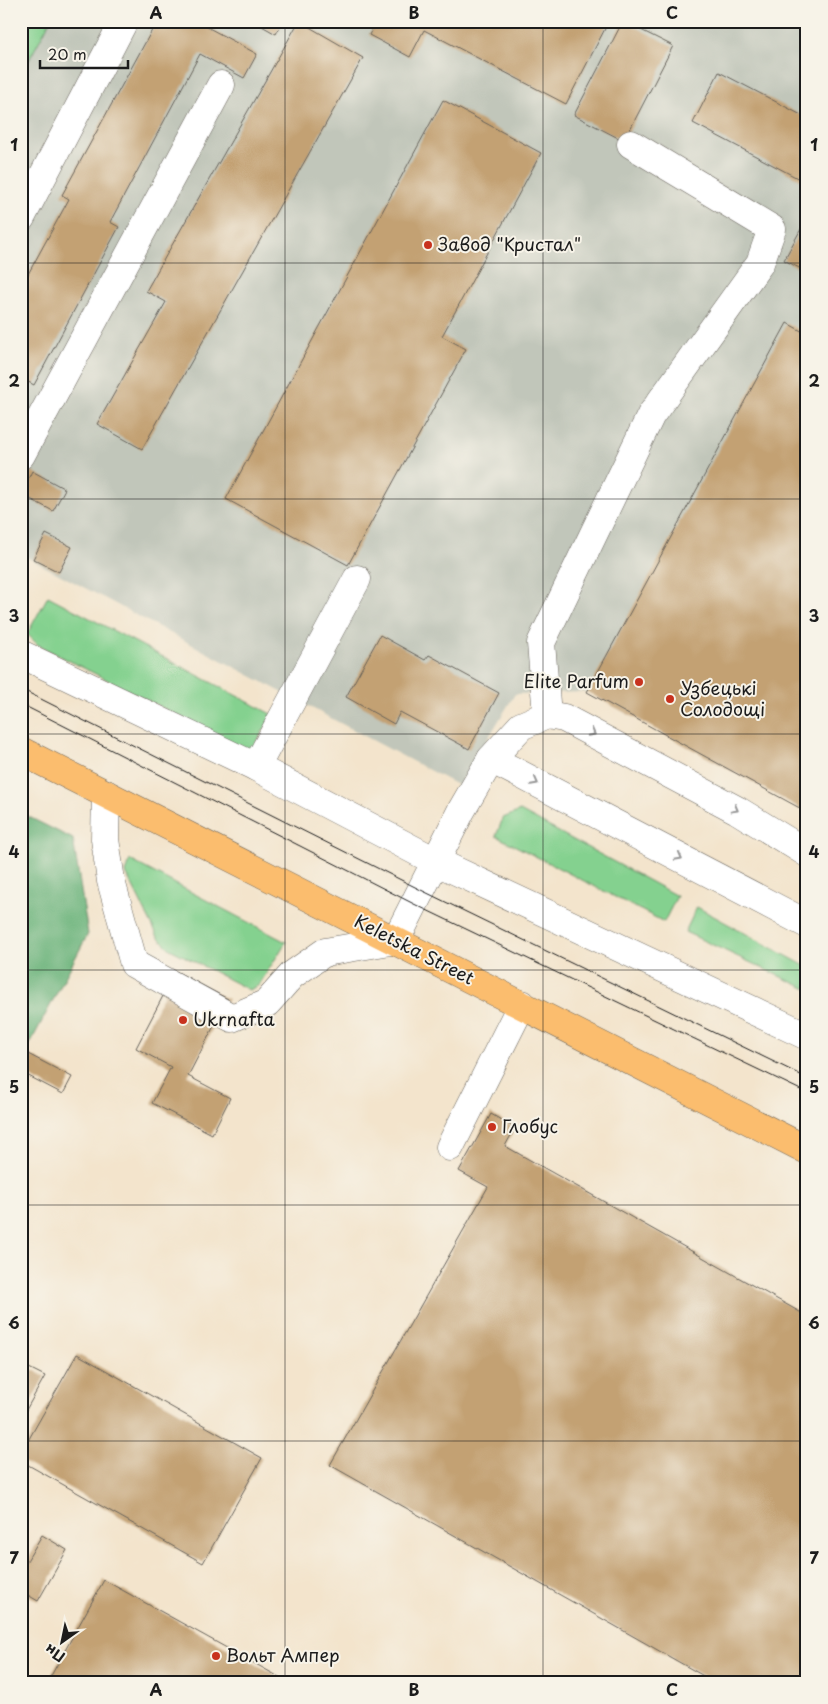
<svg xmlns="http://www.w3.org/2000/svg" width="828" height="1704" viewBox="0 0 828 1704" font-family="'Playpen Sans',sans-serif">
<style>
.industrial{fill:#c1c6ba}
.green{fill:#84d18f;stroke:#507656}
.forest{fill:#6bb37a;stroke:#44684b}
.building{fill:#c3a173}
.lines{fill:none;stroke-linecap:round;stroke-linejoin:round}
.minor-casing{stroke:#67625a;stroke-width:29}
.major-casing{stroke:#67625a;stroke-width:29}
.minor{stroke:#fff;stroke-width:28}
.major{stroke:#fbbd6e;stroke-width:28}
.tram{stroke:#1c1c1c;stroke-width:1}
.oneway{stroke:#999}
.grid{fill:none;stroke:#1c1c1c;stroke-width:1;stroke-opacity:0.55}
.poi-dot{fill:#c8321e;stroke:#f7f3e8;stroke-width:2}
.labels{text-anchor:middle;stroke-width:4;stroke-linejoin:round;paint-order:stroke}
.poi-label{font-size:18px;fill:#1c1c1c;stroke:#f7f3e8;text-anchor:start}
.street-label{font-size:18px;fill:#1c1c1c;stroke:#f7f3e8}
.neatline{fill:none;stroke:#1c1c1c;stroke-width:2}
.grid-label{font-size:16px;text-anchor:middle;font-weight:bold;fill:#1c1c1c}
</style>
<rect width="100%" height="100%" fill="#f7f3e8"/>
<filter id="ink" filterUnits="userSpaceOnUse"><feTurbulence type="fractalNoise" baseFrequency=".02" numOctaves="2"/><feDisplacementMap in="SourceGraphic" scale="10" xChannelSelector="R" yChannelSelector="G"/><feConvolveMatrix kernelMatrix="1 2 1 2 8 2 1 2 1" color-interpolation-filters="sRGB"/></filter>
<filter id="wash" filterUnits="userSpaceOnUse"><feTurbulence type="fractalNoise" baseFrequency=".0096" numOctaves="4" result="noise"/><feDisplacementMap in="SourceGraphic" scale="20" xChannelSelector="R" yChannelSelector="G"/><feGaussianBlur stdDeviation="1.12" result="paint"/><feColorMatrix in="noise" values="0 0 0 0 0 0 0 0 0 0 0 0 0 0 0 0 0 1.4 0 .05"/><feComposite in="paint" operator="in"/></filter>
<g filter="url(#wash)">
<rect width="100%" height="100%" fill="#f3e4cc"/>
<path class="industrial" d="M50,21H807V334L787,323L587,692L515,694L459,786L21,554V75Z"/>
<g class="green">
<path d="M21,21H50L21,75V35L24,30Z"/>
<path d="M48,596L273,715L250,752L38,645L27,634Z"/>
<path d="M520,811L677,896L664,922L496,836L503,818Z"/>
<path d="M130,860L286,942L259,985L249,990L170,949L158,937L126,873Z"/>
<path d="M697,907L807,967V989L685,932Z"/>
</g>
<path class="forest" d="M21,813L73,839L88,934L21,1061Z"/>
<g id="blocks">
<g class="building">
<path d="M157,21H196L257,54L244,78L200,54L110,222L119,227L34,385L21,378V287L69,199L62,195Z"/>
<path d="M253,21H283L276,34Z"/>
<path d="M299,21L363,58L142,449L97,424L166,302L146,291Z"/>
<path d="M376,21H609L566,104L424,30L410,57L369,35Z"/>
<path d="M623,21L673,46L624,141L574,115Z"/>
<path d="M719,72L807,118V183L693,123Z"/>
<path d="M443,100L541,153L442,336L466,349L348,565L226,499Z"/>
<path d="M807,218V272L784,260Z"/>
<path d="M787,323L807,334V812L587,692Z"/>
<path d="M32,471L65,489L53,511L21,494Z"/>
<path d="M46,534L72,547L59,572L33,559Z"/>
<path d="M380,635L425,660L429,655L499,693L469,749L400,712L394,724L346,697Z"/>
<path d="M176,971L228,999L188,1076L230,1098L212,1134L152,1103L171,1067L136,1048Z"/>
<path d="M28,1054L72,1077L63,1094L21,1072V1067Z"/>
<path d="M491,1114L515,1128L505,1146L807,1316V1683H716L330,1465L488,1187L459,1171Z"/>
<path d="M77,1354L262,1458L203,1563L21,1461V1453Z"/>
<path d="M21,1364L45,1376L21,1419Z"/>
<path d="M42,1535L67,1550L38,1601L21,1591V1571Z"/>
<path d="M104,1580L290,1683H47Z"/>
</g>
</g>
</g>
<g filter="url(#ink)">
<use href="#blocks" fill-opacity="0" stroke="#67625a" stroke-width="1"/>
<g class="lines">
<defs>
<g id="minor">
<path d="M21,218L124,21"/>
<path d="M21,455L221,85"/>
<path d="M21,654L256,767L435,861L807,1036"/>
<path d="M547,715L541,643L651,415L760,263L772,229L631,144"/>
<path d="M491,759L807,924"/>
<path d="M256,767L357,579"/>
<path d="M106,794L105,839L111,881L134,964L232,1018L267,1003L292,975L325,952L396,940L461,811L491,759L521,726L547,715L564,718L737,810L807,853"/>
<path d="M450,1147L522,1004"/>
</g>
<path id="major" d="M21,751L807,1150"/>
</defs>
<use href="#minor" class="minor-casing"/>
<use href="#major" class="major-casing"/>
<use href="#minor" class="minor"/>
<use href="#major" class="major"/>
<g class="tram">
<path d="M21,689L421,890L807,1078"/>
<path d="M21,704L414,904L807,1093"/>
</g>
</g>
<defs><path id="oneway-chevron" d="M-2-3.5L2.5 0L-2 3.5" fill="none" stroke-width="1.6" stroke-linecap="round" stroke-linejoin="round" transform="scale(1.25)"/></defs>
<g class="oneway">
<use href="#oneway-chevron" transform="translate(592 733) rotate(28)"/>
<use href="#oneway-chevron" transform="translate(535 782) rotate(28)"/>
<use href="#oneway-chevron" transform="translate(735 809) rotate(29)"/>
<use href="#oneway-chevron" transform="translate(679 857) rotate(28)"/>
</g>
</g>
<path class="grid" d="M285,21V1683M543,21V1683M21,263H807M21,499H807M21,734H807M21,970H807M21,1205H807M21,1441H807"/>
<g class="poi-dot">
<circle cx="428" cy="245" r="5"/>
<circle cx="639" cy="682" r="5"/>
<circle cx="670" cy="699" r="5"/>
<circle cx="183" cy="1020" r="5"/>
<circle cx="492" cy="1127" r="5"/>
<circle cx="216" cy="1656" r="5"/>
</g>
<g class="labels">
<g class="poi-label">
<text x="438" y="251">Завод "Кристал"</text>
<text x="629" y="688" text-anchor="end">Elite Parfum</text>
<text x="680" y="695">Узбецькі<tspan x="680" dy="21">Солодощі</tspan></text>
<text x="193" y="1026">Ukrnafta</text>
<text x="502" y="1133">Глобус</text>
<text x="226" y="1662">Вольт Ампер</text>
</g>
<g class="street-label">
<text transform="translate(414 950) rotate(27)" y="6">Keletska Street</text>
</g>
</g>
<rect width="828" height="1704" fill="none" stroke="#f7f3e8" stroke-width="55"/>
<g transform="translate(62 1642) rotate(213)" stroke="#f7f3e8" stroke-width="4" paint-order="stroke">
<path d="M0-4L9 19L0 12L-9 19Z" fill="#1c1c1c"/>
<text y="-8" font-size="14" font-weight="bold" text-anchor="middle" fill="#1c1c1c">Пн</text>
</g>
<path d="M40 60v8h88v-8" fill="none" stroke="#1c1c1c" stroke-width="2.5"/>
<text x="48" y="60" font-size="15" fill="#1c1c1c" stroke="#f7f3e8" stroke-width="4" paint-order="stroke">20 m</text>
<rect x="28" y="28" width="772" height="1648" class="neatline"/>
<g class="grid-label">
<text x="156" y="19">A</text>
<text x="414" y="19">B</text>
<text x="672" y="19">C</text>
<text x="14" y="151">1</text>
<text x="814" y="151">1</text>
<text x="14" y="387">2</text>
<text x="814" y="387">2</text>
<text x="14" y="622">3</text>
<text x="814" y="622">3</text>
<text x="14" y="858">4</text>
<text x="814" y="858">4</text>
<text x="14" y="1093">5</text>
<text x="814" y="1093">5</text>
<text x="14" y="1329">6</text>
<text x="814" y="1329">6</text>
<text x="14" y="1564">7</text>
<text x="814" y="1564">7</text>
<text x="156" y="1696">A</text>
<text x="414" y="1696">B</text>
<text x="672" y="1696">C</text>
</g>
</svg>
